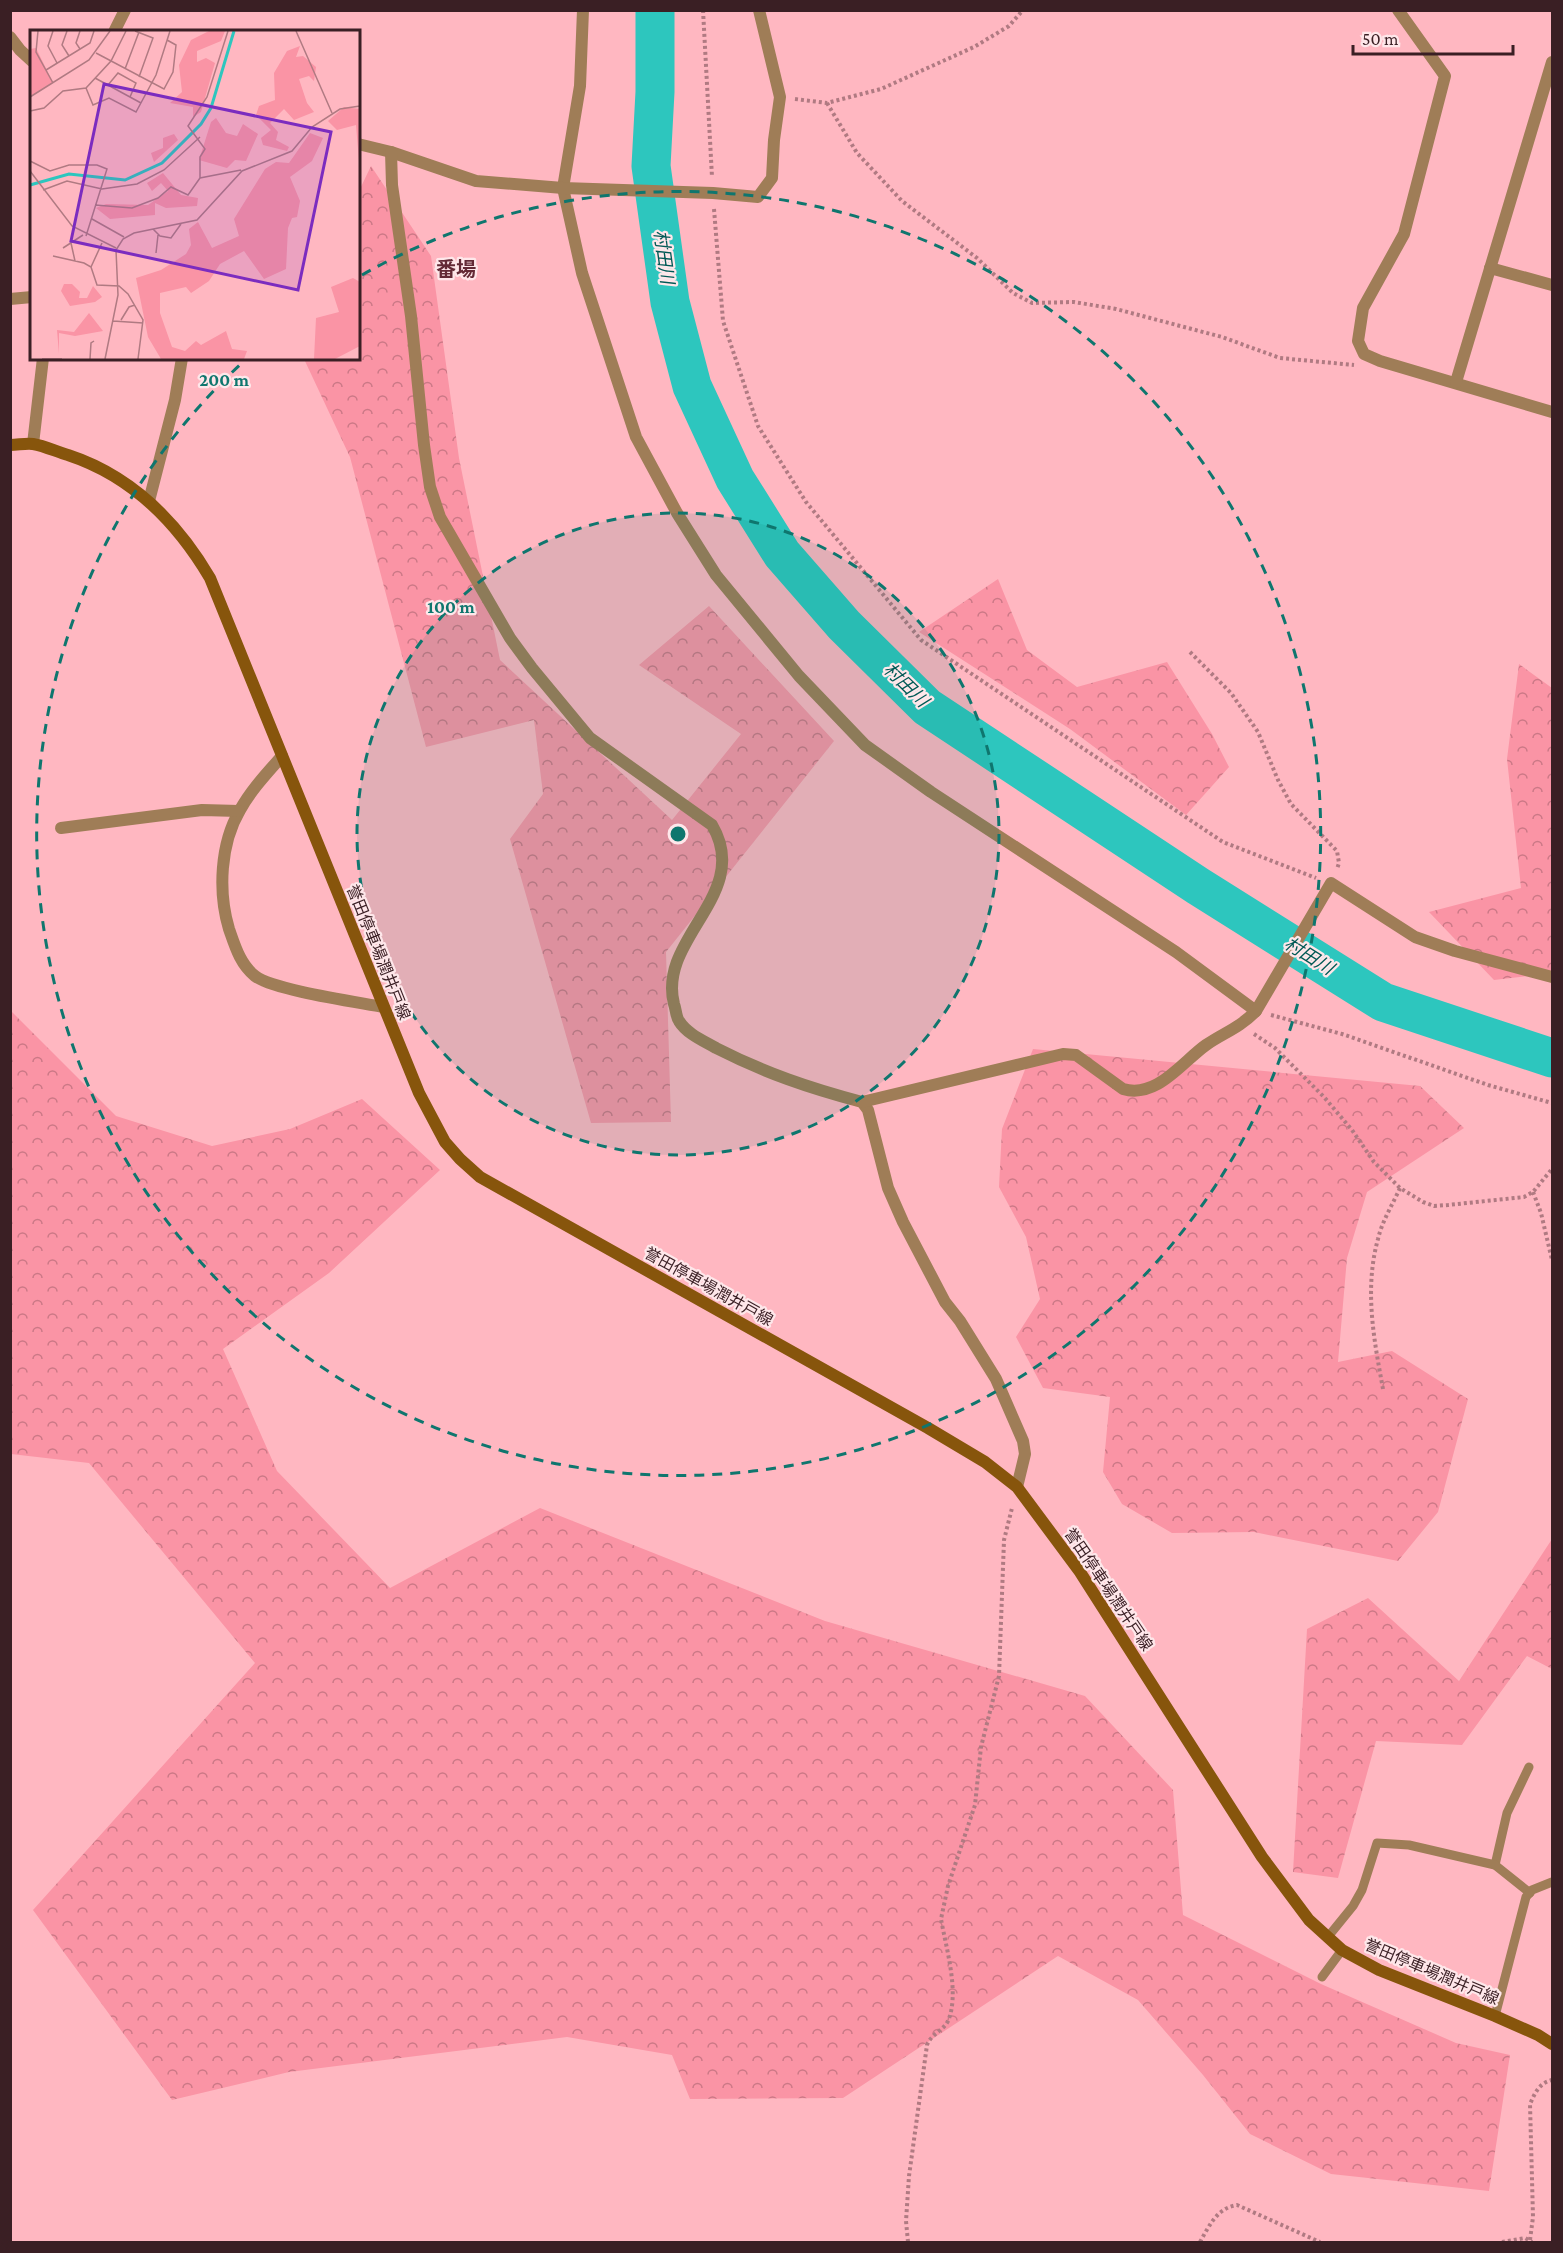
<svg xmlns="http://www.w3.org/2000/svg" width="1563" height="2253" viewBox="0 0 1563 2253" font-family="'Crimson Pro','Noto Sans JP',serif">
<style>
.forest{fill:url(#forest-crowns)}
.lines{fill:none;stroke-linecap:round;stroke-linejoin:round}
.river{stroke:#2dc6be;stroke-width:39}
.path{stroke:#b07a82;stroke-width:4;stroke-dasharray:3 3;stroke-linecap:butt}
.service{stroke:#9f7d57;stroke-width:9}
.minor{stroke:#9f7d57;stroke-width:12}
.tertiary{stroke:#9f7d57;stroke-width:12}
.secondary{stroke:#87550c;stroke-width:12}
.ring{fill:none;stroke:#0f766e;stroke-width:3;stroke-dasharray:10 8}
.labels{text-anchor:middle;stroke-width:4.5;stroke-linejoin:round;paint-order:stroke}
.street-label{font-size:16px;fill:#3a1f24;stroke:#fee7ea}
.water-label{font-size:18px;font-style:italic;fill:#005955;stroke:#fee7ea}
.quarter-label{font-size:20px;font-weight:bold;fill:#632935;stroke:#fee7ea}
.inset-river{fill:none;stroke:#2dc6be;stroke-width:3}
.inset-road{fill:none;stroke:#b07a82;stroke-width:1.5}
.view{fill:#7b2cbf;fill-opacity:0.15;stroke:#7b2cbf;stroke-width:3}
.inset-edge{fill:none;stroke:#3a1f24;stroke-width:3}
.centre{fill:#0f766e;stroke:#fee7ea;stroke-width:3}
.ring-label{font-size:18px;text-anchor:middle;font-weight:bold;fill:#0f766e;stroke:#fee7ea;stroke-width:4.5;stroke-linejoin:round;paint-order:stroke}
</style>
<defs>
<pattern id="forest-crowns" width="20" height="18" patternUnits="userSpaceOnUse" patternTransform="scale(1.5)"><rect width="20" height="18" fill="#fa94a5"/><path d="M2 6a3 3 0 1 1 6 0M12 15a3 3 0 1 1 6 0" fill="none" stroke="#cb7886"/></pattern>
</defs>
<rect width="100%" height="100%" fill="#ffb7c1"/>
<g class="forest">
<path d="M371,166L431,256L459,458L500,660L672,820L741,734L639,665L709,606L834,741L666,952L671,1122L591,1123L510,839L543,794L534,720L426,747L350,457L304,359L358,358L359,191Z"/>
<path d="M998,579L1027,650L1077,687L1167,662L1212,734L1229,767L1186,815L1070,729L919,632Z"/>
<path d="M1519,664L1552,688V973L1494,980L1429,912L1521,888L1507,759Z"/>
<path d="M10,1010L116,1116L212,1146L290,1129L362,1099L440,1170L329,1273L223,1349L277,1471L390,1588L540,1508L825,1621L1085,1696L1173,1790L1183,1915L1321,1984L1456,2043L1510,2055L1489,2191L1331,2174L1250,2134L1203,2075L1138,2000L1058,1956L843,2098L690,2099L672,2055L567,2037L289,2072L172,2100L33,1910L255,1663L89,1463L11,1454Z"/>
<path d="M1033,1049L1420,1086L1464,1128L1367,1192L1347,1258L1338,1362L1392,1351L1468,1399L1438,1512L1398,1561L1254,1532L1172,1533L1122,1504L1103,1472L1110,1397L1043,1388L1016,1337L1040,1299L1026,1237L999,1187L1002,1129Z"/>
<path d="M1552,1539V1669L1527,1656L1462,1745L1376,1741L1338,1878L1293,1872L1307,1629L1368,1598L1459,1681Z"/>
</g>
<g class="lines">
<path class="river" d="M655,10V92L651,166L670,302L692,386L735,479L782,554L844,625L927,707L1198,886L1383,1002L1552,1058"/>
<g class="path">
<path d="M703,10L712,177"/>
<path d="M795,99L827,103L881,89L974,47L1009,26L1023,10"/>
<path d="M827,103L857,153L902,201L977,258L1013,293L1032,303L1074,302L1116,309L1222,337L1280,358L1354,365"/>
<path d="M714,209L723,321L758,426L806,502L921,640L1223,842L1316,878"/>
<path d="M1190,652L1231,693L1258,732L1278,780L1291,804L1337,851L1339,863L1337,869"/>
<path d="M1271,1015L1342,1034L1488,1085L1552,1103"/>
<path d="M1254,1034L1275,1048L1324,1097L1352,1130L1374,1162L1400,1188L1423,1202L1434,1206L1448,1205L1524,1197L1533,1192L1552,1169"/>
<path d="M1533,1192L1541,1213L1552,1260"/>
<path d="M1383,1389C1374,1340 1364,1289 1378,1239C1382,1221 1393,1204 1400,1188"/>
<path d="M1530,2240L1533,2217L1530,2104C1535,2093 1539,2083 1552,2080"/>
<path d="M908,2242L906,2221L909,2176L927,2045C931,2034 943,2031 948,2021C960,1993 946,1948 941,1919L948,1886L975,1805L981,1747L999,1676L1004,1540L1012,1508"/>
<path d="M1200,2242C1209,2226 1217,2208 1237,2205L1320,2242"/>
<path d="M1502,2242L1525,2238L1532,2242"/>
</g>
<g class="service">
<path d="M1495,1865L1507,1813L1529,1767"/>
<path d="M1327,1938L1353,1906L1362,1890L1377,1843L1409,1845L1495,1865L1530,1893"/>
<path d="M1322,1977L1342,1950"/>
<path d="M1495,2016L1526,1897L1532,1890L1552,1882"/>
</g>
<g class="minor">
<path d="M583,10L580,86L563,188L582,273L636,437L677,513L716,575L799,676L865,745L931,792L1176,952L1256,1011"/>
<path d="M1398,10L1445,76L1404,234L1363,308L1358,341L1364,354L1380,361L1552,412"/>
<path d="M10,37L20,50L32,61"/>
<path d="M358,144L391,152L476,181L563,188L713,193L758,197L772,178L774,140L780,97L759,10"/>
<path d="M391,152L392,185L411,316L424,445L430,487L440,517L510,638L532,668L590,738L712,825C753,894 657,938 674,1004C676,1009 676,1017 679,1021C687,1034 704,1041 716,1048C765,1073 809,1088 862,1102L868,1110L888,1188L903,1222L945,1302L960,1321L996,1379L1023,1441L1025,1454L1017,1487"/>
<path d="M1490,268L1552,285"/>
<path d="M10,299L32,297"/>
<path d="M1456,382L1552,62"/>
<path d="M149,501L175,400L182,358"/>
<path d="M282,756C267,773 251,790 240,810C220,844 218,892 229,929C235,946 240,964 255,976C273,990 357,1002 383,1007"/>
<path d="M61,828L202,810L239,811"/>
<path d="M862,1102L1063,1054L1076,1055L1123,1089C1157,1099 1182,1062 1206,1045C1225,1032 1238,1029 1256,1011L1331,883L1415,937L1455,951L1552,977"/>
</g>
<g class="tertiary">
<path d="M114,32L125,10"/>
<path d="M33,444L43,358"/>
</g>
<path class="secondary" d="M10,445C18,445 26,443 33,444C45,446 57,452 68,455C132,476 177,522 210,578L419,1093L445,1142L460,1159L480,1177L928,1428L985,1462L1017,1487L1080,1572L1262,1857L1309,1920L1342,1950L1379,1970L1495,2016L1538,2035L1552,2044"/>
</g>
<circle cx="678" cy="834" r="321" fill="#0f766e" fill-opacity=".12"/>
<g class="ring">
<circle cx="678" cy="834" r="321"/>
<path d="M362 275A642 642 0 1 1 244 361"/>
</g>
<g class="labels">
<g class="street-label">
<text transform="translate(379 952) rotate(68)" y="6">誉田停車場潤井戸線</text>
<text transform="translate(709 1286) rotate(29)" y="6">誉田停車場潤井戸線</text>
<text transform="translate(1109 1589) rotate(56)" y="6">誉田停車場潤井戸線</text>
<text transform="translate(1432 1971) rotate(23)" y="6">誉田停車場潤井戸線</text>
</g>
<g class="water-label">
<text transform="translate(664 257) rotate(82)" y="6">村田川</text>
<text transform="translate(906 685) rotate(44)" y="6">村田川</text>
<text transform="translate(1309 956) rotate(32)" y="6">村田川</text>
</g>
<g class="quarter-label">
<text x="456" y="276">番場</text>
</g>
</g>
<g transform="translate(30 30)">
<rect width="330" height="330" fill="#ffb7c1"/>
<path d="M6,18L23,53L0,67V19Z" fill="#fa94a5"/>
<path d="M179,1H195L191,11L167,21V32L176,28L185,33L171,82L163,87V77L140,73L152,62L149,35L161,10ZM270,16L266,27L273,26L286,37L284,51L279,46L269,49L277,73L284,82L264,90L254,79L240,93L248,102L246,110L259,117L257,121L233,115L231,108L241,100L226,85L229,76L245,70L244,43L257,21ZM314,77L330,79V143L326,95L307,100L298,91ZM186,88L196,103L207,106L213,94L228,104L216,131L205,130L197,138L169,130L181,92ZM280,103L293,108L282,131L260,147L270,171L267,187L262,188L258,198L256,239L234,249L214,221L190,234L179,251L161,263L156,257L130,263V283L142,317L155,321L166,311L171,315L196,301L202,319L217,321L214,329H131L118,307L106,248L131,240L156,224L161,215L159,199L168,192L182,218L209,206L204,189L235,139L246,132L259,133ZM144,104L148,110L124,132L121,123L133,118V108ZM133,143L151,165L168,168L167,176L136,178L125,173V185L80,189L66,178L76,174L118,175L138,161L131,153L122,161L117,153ZM323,248L330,252V316L305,329H284L286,288L309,282L301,257ZM34,254H42L50,262L49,268H57L63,256L72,267L65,272L40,276L31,261ZM59,283L73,301L45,306L29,303V324L27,300L44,302Z" fill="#fa94a5"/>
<path class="inset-river" d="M0,155L39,144L95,150L132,133L171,94L181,78L204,1"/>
<path class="inset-road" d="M8,1L6,22L23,53M23,1L18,16L27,33M37,1L32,15L39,26M50,1L46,13L50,19M105,1L123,8L109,47M266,1L302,83M66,23L134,59L143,42L146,15L137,10M95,39L109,2M16,40L60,13L64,1M65,48L111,73M78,55L88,43L106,53L100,67M56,58L63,75L79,68L106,82L126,45L140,1M0,67L59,30L80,1M0,81L14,78L33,61L56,58L81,31L96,1M0,131L20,141L39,135H67L77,139L56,206M0,141L42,196L86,218M170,148V127L175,119L158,96L177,67L198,1M13,160L37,151L72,159L107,154L134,140L170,107M65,175L102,178L128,168L141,157L158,165L170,148L211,140M62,189L94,207M123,199L130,206L141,208L151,194M41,213L45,231M33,218L53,205M126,223L128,205M23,226L54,233L61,237L67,255L89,256L98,264L113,290L108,329M61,237L72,213M91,290L99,277L105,275M83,291L113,293M12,329H32M60,329L61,313L64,311M75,329L88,265L86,220L93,209L104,203L167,190L212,141L262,121L282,97L310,79L330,76"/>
<path class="view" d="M74,54L301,102L268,260L41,211Z"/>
<rect width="330" height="330" class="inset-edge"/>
</g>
<circle cx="678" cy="834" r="9" class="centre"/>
<g class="ring-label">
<text x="224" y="386">200 m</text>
<text x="451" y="613">100 m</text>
</g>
<rect width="1563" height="2253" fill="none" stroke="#3a1f24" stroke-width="24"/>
<path d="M1353 45v9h160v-9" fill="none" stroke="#3a1f24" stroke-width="3"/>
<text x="1362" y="45" font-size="18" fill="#3a1f24" stroke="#fee7ea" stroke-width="4.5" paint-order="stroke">50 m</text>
</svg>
